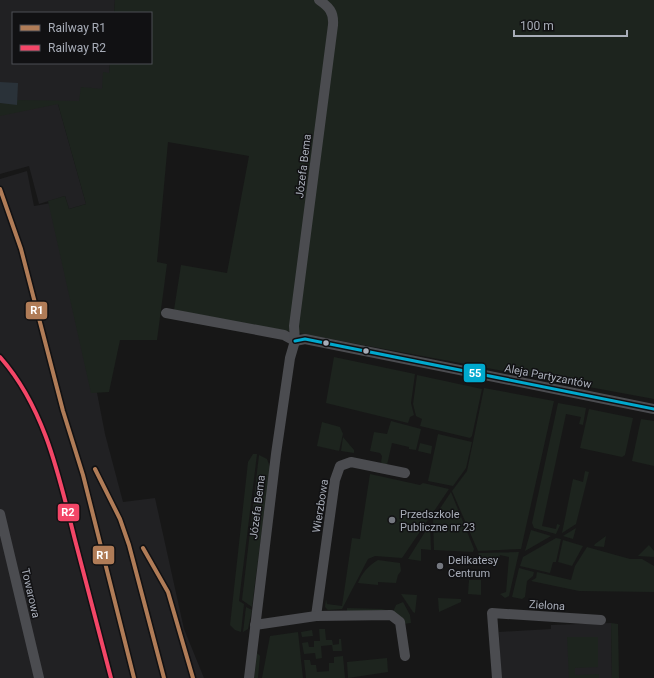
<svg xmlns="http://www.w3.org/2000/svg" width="654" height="678" viewBox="0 0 654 678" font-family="Roboto,sans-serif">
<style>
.built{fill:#212123}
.green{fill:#1d241e}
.water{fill:#2a3239}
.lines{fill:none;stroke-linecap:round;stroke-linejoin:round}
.minor{stroke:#4b4c50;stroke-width:10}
.bus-1-casing{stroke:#111113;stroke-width:6}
.bus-1{stroke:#00a9ce;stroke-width:3}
.rail-1-casing{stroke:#111113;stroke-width:7}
.rail-2-casing{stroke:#111113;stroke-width:7}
.rail-1{stroke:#b07c57;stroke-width:4}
.rail-2{stroke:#f34667;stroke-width:4}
.bus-dot{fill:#a8adb8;stroke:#111113;stroke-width:1.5}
.poi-dot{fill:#757880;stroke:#111113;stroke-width:1.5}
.labels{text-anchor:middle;stroke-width:3;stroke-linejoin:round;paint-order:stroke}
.street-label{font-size:11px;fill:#a8adb8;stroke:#111113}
.poi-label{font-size:11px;fill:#a8adb8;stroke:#111113;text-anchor:start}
.line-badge{stroke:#111113;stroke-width:1.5}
.badge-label{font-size:11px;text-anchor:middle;font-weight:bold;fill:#fff}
</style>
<rect width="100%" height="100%" fill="#171717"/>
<g class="built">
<path d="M0,0H115L114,13H13V63H110L107,105L58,104L86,204L69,209L65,196L39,204L29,166L0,174Z"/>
<path d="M27,171L34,206L51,203L86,336L105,434L123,502L155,498L184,629L204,678H0V179Z"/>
<path d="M611,623L612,678H501L499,632L551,629V625Z"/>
</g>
<g class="green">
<path d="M115,0H654V399L174,310L181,265L227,273L249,156L168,142L157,262L167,264L157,340H120L109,392L91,393L48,201L65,196L69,209L86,204L58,104L0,116V103L16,104L17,100L79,101L81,87L102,89L103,72L109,73L110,63H151V13H114Z"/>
<path d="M334,357L415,374L411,403L414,415L410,417L408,423L326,403Z"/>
<path d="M417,375L482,389L472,436L470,438L420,426L422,419L416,416L413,404Z"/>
<path d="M484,388L554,401L521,549L478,551L452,491L467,471Z"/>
<path d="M558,403L586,408L583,425L579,424L581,417L566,414L542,526L556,529L557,524L560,525L556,534L534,528L532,523Z"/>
<path d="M589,409L633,418L625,455L622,457L580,448Z"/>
<path d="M641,419L654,421V466L632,461Z"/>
<path d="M391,421L421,429L416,450L409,449V447L392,443L387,465L381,463L382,456L380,453L370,451L374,432L387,434Z"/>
<path d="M322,422L340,427L343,434L339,451L317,446Z"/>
<path d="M438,434L472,442L466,468L453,486L428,481Z"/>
<path d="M343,437L354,450V453L341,451Z"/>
<path d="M420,443L432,446L431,454L418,451Z"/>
<path d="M253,454H257L239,601L244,604L241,632L235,630L230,625L248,462Z"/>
<path d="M259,455L267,459L270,467L252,607L242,600Z"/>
<path d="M585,471L589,472L576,524L562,533L573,479L583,482Z"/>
<path d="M370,474L420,485L423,483L449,489L402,558L375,556L368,559L342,609L328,610L325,607L326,599L327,604L342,606L352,538L360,539Z"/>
<path d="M451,492L474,549L473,552L434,550L433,519Z"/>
<path d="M430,524L431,550L421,549V561L408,559Z"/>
<path d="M576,528L573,539L563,536Z"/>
<path d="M531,530L551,536L525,551Z"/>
<path d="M606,536L604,547L594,546L595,544Z"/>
<path d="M556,538L561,539L556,562H553L550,573L520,566L523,557Z"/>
<path d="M563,540L583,546L572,566L558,562Z"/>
<path d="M649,545L654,551V557L638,556Z"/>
<path d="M587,547L630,559H642L654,566V592L579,591L531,581L536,578L537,572L571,580L575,566Z"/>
<path d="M519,552L509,596L505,598L500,594L506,592L509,557L500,555L497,567L494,561L483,565L478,553Z"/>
<path d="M378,560L400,563L401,571L398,575L396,583L378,582V585L358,583C362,573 368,566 378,560Z"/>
<path d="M519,568L534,572L533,576L527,581L525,597L522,599L512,597Z"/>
<path d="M469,580H481V595L468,594Z"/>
<path d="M401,594L417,595L415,613L413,612Z"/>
<path d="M438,598L461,599V602L439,612Z"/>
<path d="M403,602L410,615L411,623L403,624L393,612L396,605Z"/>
<path d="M246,607L252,610L248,629L243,632Z"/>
<path d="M347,608L382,609L386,610L347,612Z"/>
<path d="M611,623L618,624L619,678H612Z"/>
<path d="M319,629H325L326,640H332L333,645L339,644V639H341L342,651H333L332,645L321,646L322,658L316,659L315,653L304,654L302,643L308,642L309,647H314V641H320Z"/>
<path d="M312,630L313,636L302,637L301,632Z"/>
<path d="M298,632L303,678H262L270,636Z"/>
<path d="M567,637H598V667L575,668V675L599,674V678H569Z"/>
<path d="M257,653L260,656L258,678H254Z"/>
<path d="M343,656L345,678H306L304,660H310L311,665H316L317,672L329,671V663H334V657Z"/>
<path d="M387,658L388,672L348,678L347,662Z"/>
</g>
<path class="water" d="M0,82L18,83L17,105L0,103Z"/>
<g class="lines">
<g class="minor">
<path d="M166,313L268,332L284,335L295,341"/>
<path d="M295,341L305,339L654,409"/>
<path d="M0,514L39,678"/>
<path d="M316,616L335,480L340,466L351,462L405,473"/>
<path d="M255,625L316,616L391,615L400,622L405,656"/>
<path d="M249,678L276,454L290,358L295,341L294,326L333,25C334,12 329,7 319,0"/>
<path d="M497,678L492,613L601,620"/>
</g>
<defs>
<path id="bus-1" d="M295,341L305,339L654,409"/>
</defs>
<use href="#bus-1" class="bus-1-casing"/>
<use href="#bus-1" class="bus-1"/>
<defs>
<g id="rail-1">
<path d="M0,189L21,249L63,411L83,475L134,678"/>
<path d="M95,469L120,519L129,545L164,678"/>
<path d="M143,548L168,592L193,678"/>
</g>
<path id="rail-2" d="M0,357C45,408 59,476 75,540C87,586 99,632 111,678"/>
</defs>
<use href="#rail-1" class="rail-1-casing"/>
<use href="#rail-2" class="rail-2-casing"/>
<use href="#rail-1" class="rail-1"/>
<use href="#rail-2" class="rail-2"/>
</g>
<g class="bus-dot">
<circle cx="326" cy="343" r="3.5"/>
<circle cx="366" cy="351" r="3.5"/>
</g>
<g class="poi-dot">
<circle cx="392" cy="520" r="4"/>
<circle cx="440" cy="566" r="4"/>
</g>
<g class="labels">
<g class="street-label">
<text transform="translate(303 166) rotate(-83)" y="4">Józefa Bema</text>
<text transform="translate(548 376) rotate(11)" y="4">Aleja Partyzantów</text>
<text transform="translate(320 506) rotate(-81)" y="4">Wierzbowa</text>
<text transform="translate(257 507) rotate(-83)" y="4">Józefa Bema</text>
<text transform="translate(31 593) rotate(77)" y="4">Towarowa</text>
<text transform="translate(547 605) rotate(4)" y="4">Zielona</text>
</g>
<g class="poi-label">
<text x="400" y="518">Przedszkole<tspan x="400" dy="13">Publiczne nr 23</tspan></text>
<text x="448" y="564">Delikatesy<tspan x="448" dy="13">Centrum</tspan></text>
</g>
</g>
<g class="line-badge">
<rect x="25" y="301" width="23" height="19" rx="4" fill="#b07c57"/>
<rect x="463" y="363" width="23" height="20" rx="4" fill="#00a9ce"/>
<rect x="57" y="503" width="23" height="19" rx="4" fill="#f34667"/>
<rect x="92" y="545" width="23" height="20" rx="4" fill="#b07c57"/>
</g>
<g class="badge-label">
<text x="37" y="314">R1</text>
<text x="475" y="377">55</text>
<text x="68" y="516">R2</text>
<text x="103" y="559">R1</text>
</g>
<rect x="12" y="12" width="140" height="52" fill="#111113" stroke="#4d4f55"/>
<rect x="20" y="25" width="20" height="6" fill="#b07c57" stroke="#4d4f55"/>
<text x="48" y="32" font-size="12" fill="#a8adb8">Railway R1</text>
<rect x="20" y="45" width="20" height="6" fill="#f34667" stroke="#4d4f55"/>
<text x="48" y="52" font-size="12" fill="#a8adb8">Railway R2</text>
<path d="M514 30v6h113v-6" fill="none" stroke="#a8adb8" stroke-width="2"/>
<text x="520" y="30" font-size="12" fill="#a8adb8" stroke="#111113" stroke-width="3" paint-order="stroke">100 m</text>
</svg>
